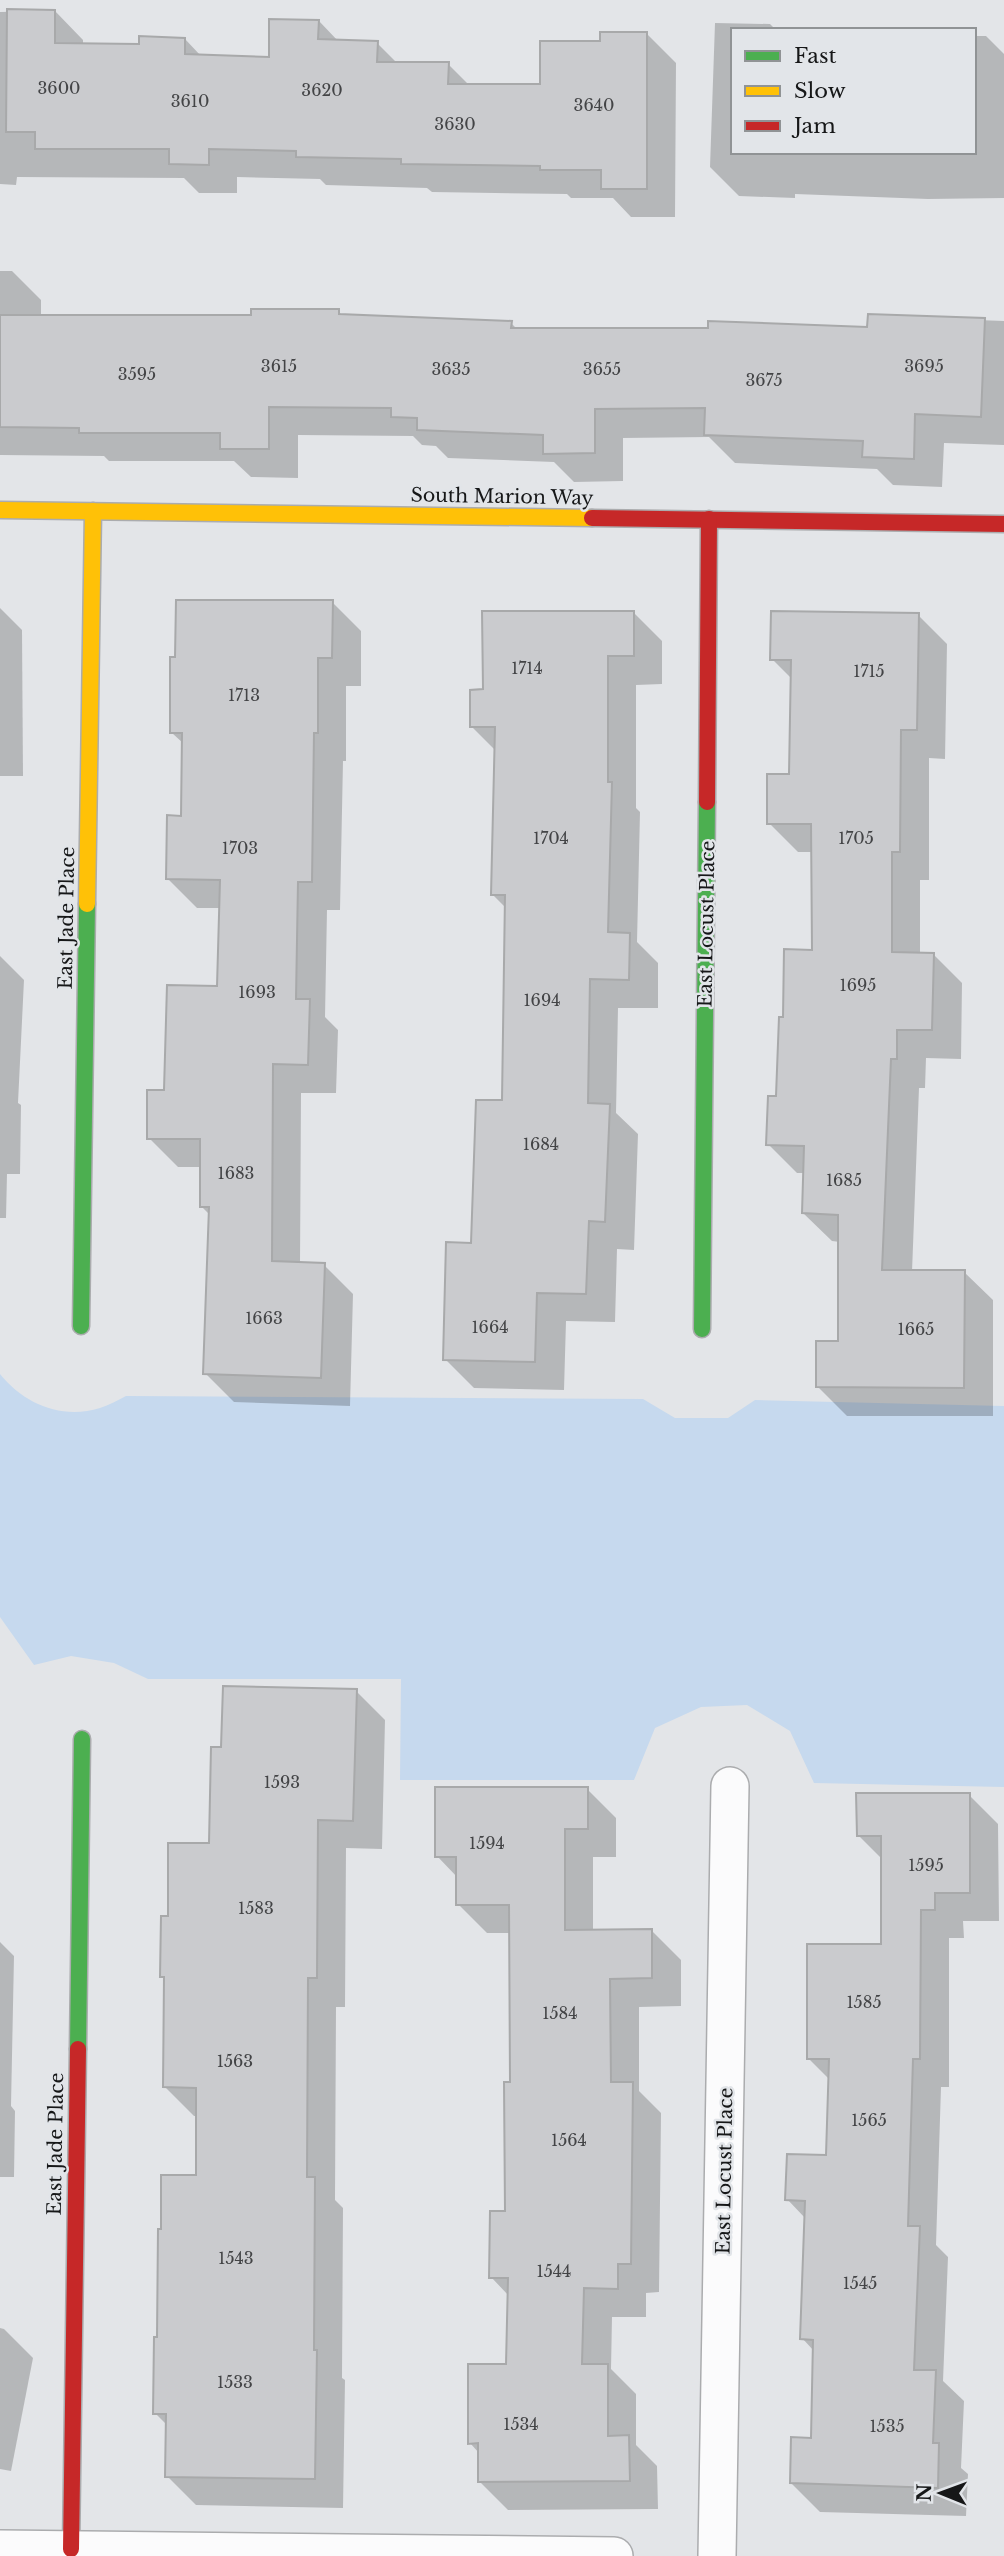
<svg xmlns="http://www.w3.org/2000/svg" width="1004" height="2556" viewBox="0 0 1004 2556" font-family="'Libre Baskerville',serif">
<style>
.green{fill:#c6d9ee}
.shadow{fill:#0003}
.building{fill:#cacbce;stroke:#a8a9aa;stroke-width:2}
.lines{fill:none;stroke-linecap:round;stroke-linejoin:round}
.street-casing{stroke:#abacae;stroke-width:40}
.fast-casing{stroke:#abacae;stroke-width:19}
.slow-casing{stroke:#abacae;stroke-width:19}
.jam-casing{stroke:#abacae;stroke-width:19}
.street{stroke:#fbfbfc;stroke-width:37}
.fast{stroke:#4caf50;stroke-width:16}
.slow{stroke:#ffc107;stroke-width:16}
.jam{stroke:#c62828;stroke-width:16}
.labels{text-anchor:middle;stroke-width:5;stroke-linejoin:round;paint-order:stroke}
.number-label{font-size:16px;fill:#434446}
.street-label{font-size:19px;fill:#161718;stroke:#e2e5e9}
</style>
<rect width="100%" height="100%" fill="#e3e5e8"/>
<path class="green" d="M0,1374C24,1404 62,1420 100,1408C109,1405 118,1400 126,1396L643,1399L675,1418H728L755,1400L1004,1406V1787L814,1783L790,1731L747,1705L701,1707L655,1728L634,1780H400L401,1679H148L114,1663L71,1656L34,1665L0,1617Z"/>
<g class="shadow">
<path d="M55,11L83,40V45L141,46L185,39L201,56L270,59L319,21L339,42L377,43L398,64H448L470,86H542L602,43L647,34L676,63L675,217H631L613,198H571L567,194L432,192L427,188L326,185L320,179L237,177V193H199L184,178L17,177L16,185L0,184V12Z"/>
<path d="M715,23L770,24L774,28L835,30H733V152H974V36H986L1004,54V198L928,199L795,194V198L739,196L710,167Z"/>
<path d="M0,271H12L41,300V316L253,317L338,311L343,316L511,323L518,330L869,329L870,316L1004,321V445L944,443L942,487L893,485L877,469L735,463L709,437L623,438V481L574,482L554,462L448,458L436,446L422,445L413,436L298,435V478L251,477L234,461H109L104,456L0,455Z"/>
<path d="M332,602L361,631V686H346V761H343L340,910H327L325,1017L338,1030L336,1093H301L300,1264L324,1265L353,1294L350,1406L234,1402L205,1373L211,1216L201,1206L202,1167H178L149,1138L166,1091L219,988L221,908H197L168,879L182,817L184,744L172,733Z"/>
<path d="M0,608L22,630L23,776H0Z"/>
<path d="M633,612L662,641V684L636,685V808L640,812L637,942L658,963V1008H618L616,1113L638,1134L634,1250L617,1249L615,1322L566,1321L564,1390L474,1388L445,1359L473,1245L503,1102L507,909L492,894L496,751L472,727L485,691Z"/>
<path d="M918,615L947,644L945,759L929,758V880H920V954H933L962,983L961,1059L926,1058L925,1088H919L912,1272H964L993,1300V1416H847L818,1387L840,1343V1242L832,1241L803,1213L805,1173H797L768,1144L778,1098L785,1019L814,952L813,852H798L769,823L791,776L793,680L772,659Z"/>
<path d="M0,956L24,980L18,1103L21,1105L20,1174H7L6,1218H0Z"/>
<path d="M356,1691L385,1720L382,1849L346,1848L345,2007H336L335,2200L343,2208L342,2378L345,2380L343,2508L196,2505L167,2476L168,2426L155,2413L163,2230L197,2177L198,2116H194L165,2087V1979L162,1976L169,1918L210,1845L223,1749Z"/>
<path d="M587,1789L616,1818V1857H593V1932L652,1931L681,1960V2006L639,2007V2091L661,2113L659,2292L646,2293V2317H612L611,2369L636,2394V2445L657,2466L658,2509L508,2510L479,2481V2453L470,2443L508,2366L509,2296L491,2277L506,2213L512,2084L511,1933H487L458,1904V1878L437,1856Z"/>
<path d="M969,1795L998,1824L999,1921H963L964,1938H949V2087H941L936,2245L948,2257L943,2381L964,2401L961,2468L968,2474L966,2516L820,2512L791,2483L813,2439L814,2351L802,2338L806,2219L787,2199L828,2157L830,2080L808,2058L883,1946V1860L858,1835Z"/>
<path d="M0,1942L14,1956L11,2106L15,2111L14,2177H0Z"/>
<path d="M0,2328L4,2329L33,2358L11,2471L0,2469Z"/>
</g>
<g class="building">
<path d="M7,9L55,10V43L139,44V36L185,38V54L269,57V19L319,20L318,39L378,41L377,62H449L448,84H540V41H600V32H647V189H601V170H540V166L401,164V159L296,157V151L209,149V165L169,164V149H35V132H6Z"/>
<path d="M251,309H339V314L512,321L511,328H708V321L867,327L868,314L985,318L981,417L915,414L914,459L862,457L863,441L704,435L705,408L595,409V453L543,454V435L417,430V418L391,417V408L269,407V449H220V433H79V428L0,427V315H251Z"/>
<path d="M176,600H333L332,658H318V733H314L312,882H298L296,999H310L308,1065L273,1064L272,1261L325,1263L321,1378L203,1374L209,1207H200V1139H147V1090H164L167,985L217,986L220,880L166,879L167,815L181,816L182,733H170V657H175Z"/>
<path d="M482,611H634V656H608V782H612L608,932L630,933L629,980L590,979L588,1103L610,1104L605,1222L589,1221L586,1294L537,1293L535,1362L443,1360L446,1242L471,1243L476,1100H502L505,895H491L495,727H470V690L483,689Z"/>
<path d="M771,611L919,613L917,730H901L900,852H892V952L934,953L932,1030H897V1059H891L882,1270H965L964,1388L816,1387V1341H838V1215L802,1213L804,1146L766,1145L768,1096H776L779,1017H783L784,949L812,950L811,824H767V774H789L791,660H770Z"/>
<path d="M223,1686L357,1689L353,1821L318,1820L317,1978H308L307,2177H315L314,2350H317L315,2479L165,2477L166,2414H153L154,2337H157L158,2229H161V2175H196V2088L163,2087L164,1977H160L161,1916H168V1843H209L211,1747H221Z"/>
<path d="M435,1787H588V1829H565V1930L652,1929V1978L610,1979L611,2082H633L631,2264H618V2289L584,2288L582,2364H608V2436L629,2435L630,2481L478,2482V2443L468,2444V2364H506L508,2278H489L490,2211H505L504,2082H510L509,1905H456V1857H435Z"/>
<path d="M856,1793H970V1893H935V1910H921L920,2059H913L908,2226H920L914,2370H936L933,2443H939L938,2488L790,2483L791,2437L811,2438L813,2340L800,2339L805,2201L785,2200L787,2154L826,2155L829,2059H807V1944H881V1836H857Z"/>
</g>
<g class="lines">
<defs>
<g id="street">
<path d="M0,2549L614,2556"/>
<path d="M717,2556L730,1786"/>
</g>
<g id="fast">
<path d="M81,1326L87,904"/>
<path d="M702,1329L707,802"/>
<path d="M78,2049L82,1739"/>
</g>
<g id="slow">
<path d="M0,510L592,518"/>
<path d="M87,904L93,511"/>
</g>
<g id="jam">
<path d="M592,518L1004,524"/>
<path d="M707,802L709,519"/>
<path d="M71,2549L78,2049"/>
</g>
</defs>
<use href="#street" class="street-casing"/>
<use href="#fast" class="fast-casing"/>
<use href="#slow" class="slow-casing"/>
<use href="#jam" class="jam-casing"/>
<use href="#street" class="street"/>
<use href="#fast" class="fast"/>
<use href="#slow" class="slow"/>
<use href="#jam" class="jam"/>
</g>
<g class="labels">
<g class="number-label">
<text x="59" y="94">3600</text>
<text x="322" y="96">3620</text>
<text x="190" y="107">3610</text>
<text x="594" y="111">3640</text>
<text x="455" y="130">3630</text>
<text x="279" y="372">3615</text>
<text x="924" y="372">3695</text>
<text x="451" y="375">3635</text>
<text x="602" y="375">3655</text>
<text x="137" y="380">3595</text>
<text x="764" y="386">3675</text>
<text x="527" y="674">1714</text>
<text x="869" y="677">1715</text>
<text x="244" y="701">1713</text>
<text x="551" y="844">1704</text>
<text x="856" y="844">1705</text>
<text x="240" y="854">1703</text>
<text x="858" y="991">1695</text>
<text x="257" y="998">1693</text>
<text x="542" y="1006">1694</text>
<text x="541" y="1150">1684</text>
<text x="236" y="1179">1683</text>
<text x="844" y="1186">1685</text>
<text x="264" y="1324">1663</text>
<text x="490" y="1333">1664</text>
<text x="916" y="1335">1665</text>
<text x="282" y="1788">1593</text>
<text x="487" y="1849">1594</text>
<text x="926" y="1871">1595</text>
<text x="256" y="1914">1583</text>
<text x="864" y="2008">1585</text>
<text x="560" y="2019">1584</text>
<text x="235" y="2067">1563</text>
<text x="869" y="2126">1565</text>
<text x="569" y="2146">1564</text>
<text x="236" y="2264">1543</text>
<text x="554" y="2277">1544</text>
<text x="860" y="2289">1545</text>
<text x="235" y="2388">1533</text>
<text x="521" y="2430">1534</text>
<text x="887" y="2432">1535</text>
</g>
<g class="street-label">
<text transform="translate(502 496) rotate(1)" y="7">South Marion Way</text>
<text transform="translate(66 918) rotate(-89)" y="7">East Jade Place</text>
<text transform="translate(706 924) rotate(-89)" y="7">East Locust Place</text>
<text transform="translate(55 2144) rotate(-89)" y="7">East Jade Place</text>
<text transform="translate(724 2171) rotate(-89)" y="7">East Locust Place</text>
</g>
</g>
<rect x="731" y="28" width="245" height="126" fill="#e2e5e9" stroke="#909395" stroke-width="2"/>
<rect x="745" y="51" width="35" height="10" fill="#4caf50" stroke="#909395" stroke-width="2"/>
<text x="794" y="63" font-size="21" fill="#161718">Fast</text>
<rect x="745" y="86" width="35" height="10" fill="#ffc107" stroke="#909395" stroke-width="2"/>
<text x="794" y="98" font-size="21" fill="#161718">Slow</text>
<rect x="745" y="121" width="35" height="10" fill="#c62828" stroke="#909395" stroke-width="2"/>
<text x="794" y="133" font-size="21" fill="#161718">Jam</text>
<g transform="translate(941 2493) rotate(271)" stroke="#e2e5e9" stroke-width="5" paint-order="stroke">
<path d="M0-5L12 26L0 18L-12 26Z" fill="#161718"/>
<text y="-10" font-size="19" font-weight="bold" text-anchor="middle" fill="#161718">N</text>
</g>
</svg>
